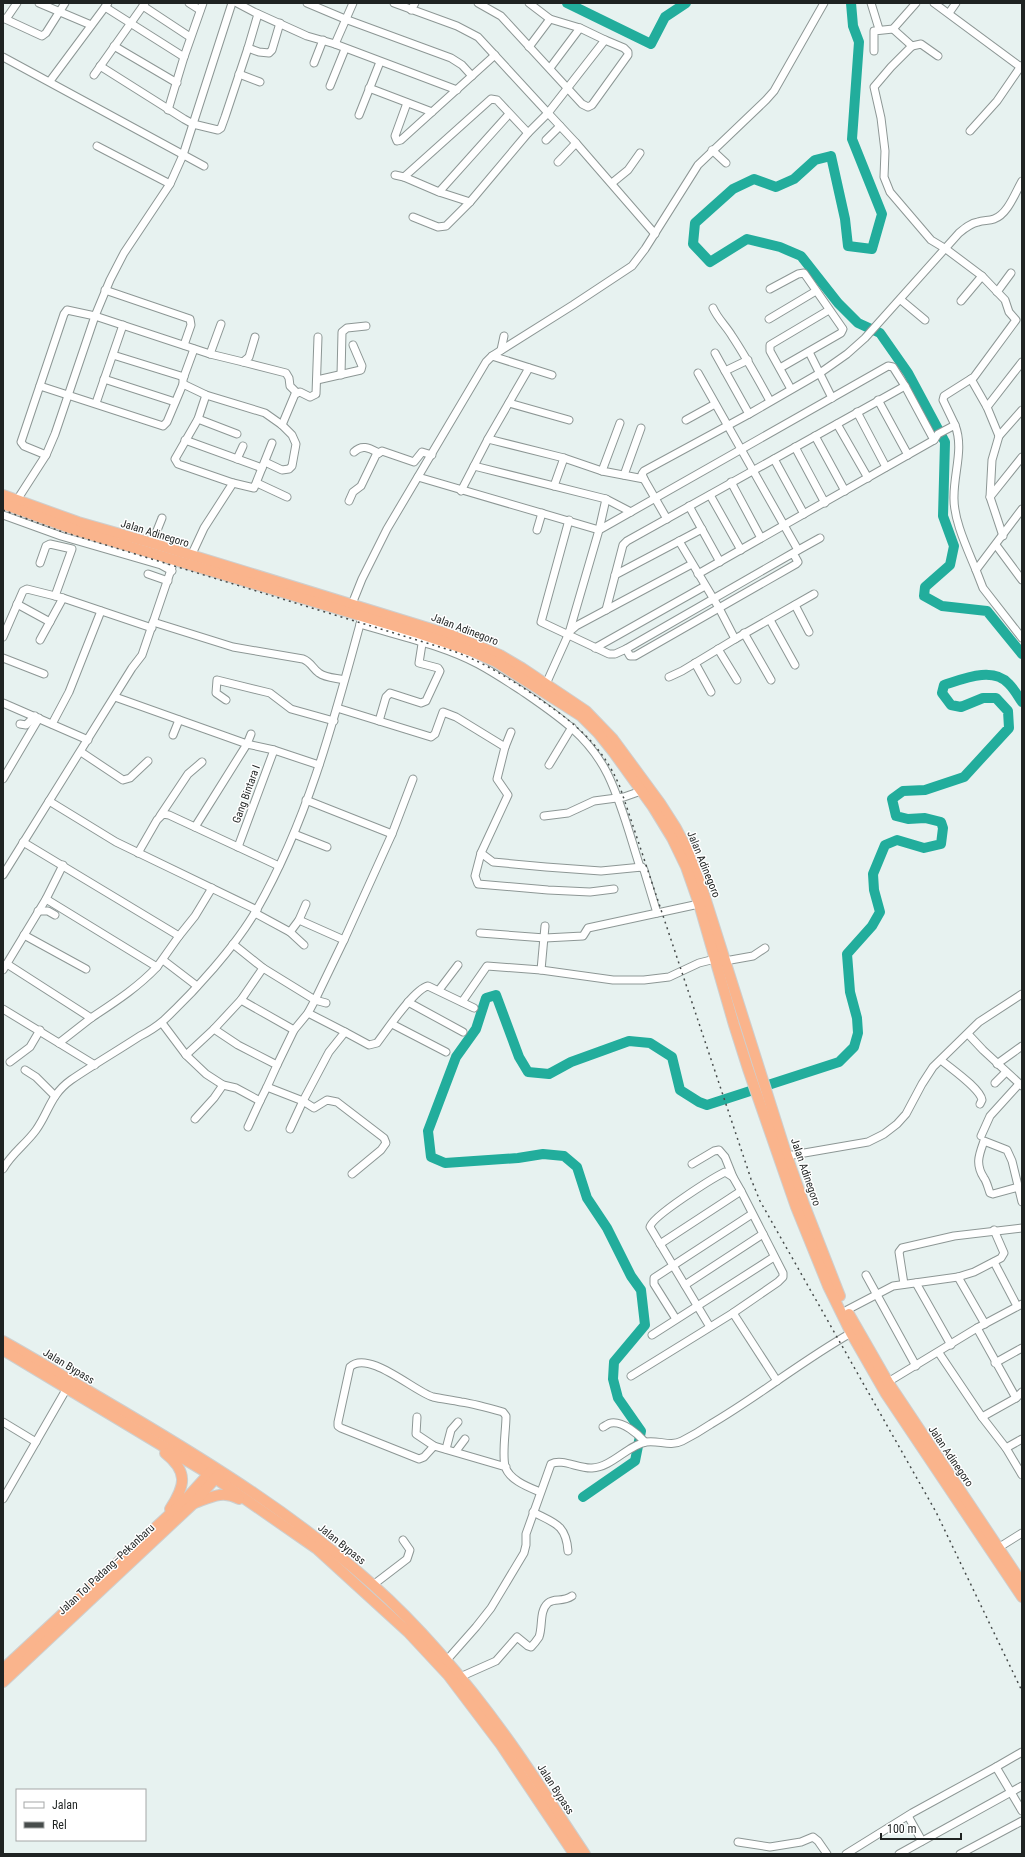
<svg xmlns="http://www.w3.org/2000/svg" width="1025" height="1857" viewBox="0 0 1025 1857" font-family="'Roboto Condensed',sans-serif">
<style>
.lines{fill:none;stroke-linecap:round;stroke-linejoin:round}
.river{stroke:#22ad9c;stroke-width:10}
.minor-casing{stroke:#8d9795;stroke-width:9}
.highway-casing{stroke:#cecfce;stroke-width:12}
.minor{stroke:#fff;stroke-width:7}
.highway{stroke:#fab48c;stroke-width:10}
.rail{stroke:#474c4b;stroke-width:1.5;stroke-dasharray:2 4;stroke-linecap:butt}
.labels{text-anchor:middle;stroke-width:3;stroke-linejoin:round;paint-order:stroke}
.street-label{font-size:11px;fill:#1f2322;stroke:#fff}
</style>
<rect width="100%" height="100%" fill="#e7f2f0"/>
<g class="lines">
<g class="river">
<path d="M567,3L651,44L665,17L686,3"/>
<path d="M851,3L853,26L859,42L852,139L882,214L872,249L848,246L845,219L831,156L815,160L794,179L776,187L754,179L733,189L695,223L693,244L710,262L747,239L780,247L801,256L838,303L858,323L880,333L908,373L945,442L943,516L954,546L950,565L925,587L924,596L942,606L987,611L1022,654"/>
<path d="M583,1497L635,1461L641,1431L618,1398L613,1379L614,1362L645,1325L641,1290L631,1276L607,1228L587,1198L577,1167L564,1156L543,1154L518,1158L445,1163L431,1157L428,1131L456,1057L476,1029L486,998L496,995L519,1057L528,1072L549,1074L571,1062L629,1041L650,1043L672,1057L680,1090L699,1102L707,1105L839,1062L854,1047L858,1033L857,1018L850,992L847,954L872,926L880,912L874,890L873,874L885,845L897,840L924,848L941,844L943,828L941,822L925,818L908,819L896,816L892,799L903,791L925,790L964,777L1009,728L1008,711L996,698H983L961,707L951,705L942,693L944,685C963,679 993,666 1009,684C1014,689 1018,696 1022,702"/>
</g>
<defs>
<g id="minor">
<path d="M39,3L91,25"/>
<path d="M189,3L200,10"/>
<path d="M237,3L254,12L307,36L335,44L353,3"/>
<path d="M307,3L345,19L451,58L462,65L472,76"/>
<path d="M394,3L457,26L478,37L548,113L605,40L580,28L550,19L529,3"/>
<path d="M478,3L501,16L582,104L588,107L592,105L628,55V52L624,48L605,40"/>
<path d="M871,3L879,29"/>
<path d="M934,3L1022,68"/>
<path d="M143,6L190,37"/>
<path d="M105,7L184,57"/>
<path d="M411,10L415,3"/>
<path d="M949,13L956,3"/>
<path d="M258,14L248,48L259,52L269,53L272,50L280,23"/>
<path d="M3,18L42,36L46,33L65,3"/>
<path d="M6,19L17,3"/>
<path d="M893,29L912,46L891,67L874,87L881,118L885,151L884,177L890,192L931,240L946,249L982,276L1005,300L1009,312L1016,320L974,377L944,396L943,400L955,425"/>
<path d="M335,44L457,90"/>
<path d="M114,46L177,83"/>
<path d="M912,46L921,44L938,56"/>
<path d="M529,47L550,19"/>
<path d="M874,51V31L893,29L916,3"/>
<path d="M3,57L204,166"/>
<path d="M314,63L323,40"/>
<path d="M100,66L184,119L193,124L218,130L221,128L225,117L248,48"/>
<path d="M550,68L580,28"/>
<path d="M239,74L260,82"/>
<path d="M94,75L145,3"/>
<path d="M50,81L108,3"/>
<path d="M330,86L345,49"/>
<path d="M369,88L432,112"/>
<path d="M407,103L395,136L397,141L401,140L495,55"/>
<path d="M168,110L184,57L203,3"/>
<path d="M359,115L380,62"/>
<path d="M970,131L997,101L1021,66"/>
<path d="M546,140L560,126"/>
<path d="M97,146L170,184"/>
<path d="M712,150L726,163"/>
<path d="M558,162L576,143"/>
<path d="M395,175L404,177"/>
<path d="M612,183L628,170L640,153"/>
<path d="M439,192L509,114"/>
<path d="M470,202L439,192L404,177L491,99L497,100L528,133"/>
<path d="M413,217L438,227L446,226L470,202L528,133L548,113L576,143L655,234"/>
<path d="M770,289L798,274L804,273L843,329L841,333L780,368"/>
<path d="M105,290L190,319L191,325L184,345"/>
<path d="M997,292L1011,273"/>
<path d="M901,300L925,320"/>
<path d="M961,301L982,276"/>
<path d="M713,308C718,319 726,326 732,336C746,357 758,379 770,401"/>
<path d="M769,319L816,291"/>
<path d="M194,349L183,379V384L206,395L265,413L282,425L292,435L296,444L292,466L289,469L282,470L265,462"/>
<path d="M501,350L504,336"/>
<path d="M809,352L832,398"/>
<path d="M715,353L749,414"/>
<path d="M210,354L221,324"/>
<path d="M113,355L184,377"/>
<path d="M492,356L552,375"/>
<path d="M243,362L286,373L289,378L290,386L297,393"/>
<path d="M725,371L748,360"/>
<path d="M698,373L798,550"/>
<path d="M341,375L342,332L347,328L366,326"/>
<path d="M104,379L175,402"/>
<path d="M971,379L987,407L999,436L992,460L990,497L1003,536"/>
<path d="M317,380L361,370L362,366L353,345"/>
<path d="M40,386L163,426L167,422L183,384"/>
<path d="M791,389L770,351V345L829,310"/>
<path d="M878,400L908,455"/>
<path d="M96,403L123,325"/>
<path d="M509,403L569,420"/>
<path d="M987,407L1022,362"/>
<path d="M857,412L886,467"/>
<path d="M198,419L237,434"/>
<path d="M686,420L715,404"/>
<path d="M620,423L602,471L644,479L642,474L644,471L749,414L820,373L847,354L865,338L959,233C965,228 971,223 978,222C983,220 989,221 994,219C1008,214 1015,193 1022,181"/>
<path d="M837,424L868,478"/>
<path d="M282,425L295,394L300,392L310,397L316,394L318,337"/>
<path d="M815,436L845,491"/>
<path d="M999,436L1022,410"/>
<path d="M488,439L529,368"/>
<path d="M185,440L262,468"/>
<path d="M934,440L938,434L955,425C964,448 954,472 954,496C953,519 967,548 976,570L1022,509"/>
<path d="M795,447L825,503"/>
<path d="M354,452C362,444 369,448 379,453"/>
<path d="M46,455L24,446L21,442L64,314L67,310L95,316L210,354L243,362L249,357L255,337"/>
<path d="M237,459L243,446"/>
<path d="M774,459L804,514"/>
<path d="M624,475L641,428"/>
<path d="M418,477L599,530L606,499L474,466"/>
<path d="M644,479L667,519"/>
<path d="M731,482L761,538"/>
<path d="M233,483L254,488L272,443"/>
<path d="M257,483L287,497"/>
<path d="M554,486L564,458"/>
<path d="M461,491L488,439L564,458L602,471"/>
<path d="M710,495L741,550"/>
<path d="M990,497L1022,457"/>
<path d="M606,499L631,512"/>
<path d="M17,500L46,455L55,434L95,316L110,280L124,253L170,184L183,155L232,3"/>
<path d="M349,501L353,492L361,486L376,455L382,451L414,462L422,452L432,455"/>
<path d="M689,506L720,562"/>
<path d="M3,515L61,536L161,565L172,571"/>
<path d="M569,520L541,622L609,654H615L626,649"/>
<path d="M537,530L542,513"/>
<path d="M152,543L162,518"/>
<path d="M996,545L1022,580"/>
<path d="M793,553L798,562L796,564L635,656H630L626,649L793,553L820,538"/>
<path d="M191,556L204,528L233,483L178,464L175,459L198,419L206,395"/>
<path d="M40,563L46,546L50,544L72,549L55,596"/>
<path d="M976,570L983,588L1022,638"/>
<path d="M148,574L168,581"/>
<path d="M615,575L702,529"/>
<path d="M17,604L50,622"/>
<path d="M352,604L362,579L387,529L486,362L492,356L573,305L632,266L645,249L698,165L766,100L774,91L824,3"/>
<path d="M795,605L809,632"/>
<path d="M606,610L623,545L627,541L905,386"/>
<path d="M770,620L795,665"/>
<path d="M153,622L233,647L303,659C311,662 313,669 319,673C326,678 336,678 344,680"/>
<path d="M360,624C399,636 442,645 478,664C493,672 508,682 522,691C557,715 589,736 608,775C622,804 630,836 640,867"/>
<path d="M569,632L576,626L692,564"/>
<path d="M744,633L771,680"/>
<path d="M3,637L23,591L27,589L63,598L152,628"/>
<path d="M735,639L814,594"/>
<path d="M40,640L63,598"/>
<path d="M595,648L705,586"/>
<path d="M718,649L737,680"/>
<path d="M3,658L44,674"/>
<path d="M695,663L711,692"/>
<path d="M669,677L682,671L735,639L719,608L679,541"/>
<path d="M546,684L569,633L599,530L888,366L893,367L905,386L934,440L698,574"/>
<path d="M115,697L247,744L251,734"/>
<path d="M226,700L216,693L217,680L270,693L291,709L334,721"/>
<path d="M3,703L88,740"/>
<path d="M337,708L431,737L435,734L443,712L456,717L505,747L497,779L508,795L481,853L493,862L546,867L601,871L642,867L644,870L657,913"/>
<path d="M379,721L386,697L390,693L421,703L426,701L440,671L438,668L419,663L422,644"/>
<path d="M20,724L26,725L35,716"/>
<path d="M52,724L69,692L101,611"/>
<path d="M173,735L179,720"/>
<path d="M505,747L511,732"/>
<path d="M81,752L123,780L130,778L148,761"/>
<path d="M549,765L572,727"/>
<path d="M3,779L39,718"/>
<path d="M306,800L392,834"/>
<path d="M49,801L116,842L257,910"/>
<path d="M160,816L188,774L202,762"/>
<path d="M544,816L568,813L594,801L624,797L641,791"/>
<path d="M195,827L247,744L274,750L319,765"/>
<path d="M294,834L327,847"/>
<path d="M23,842L179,936L157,967L46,899"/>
<path d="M238,847L274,750"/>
<path d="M138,853L157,820L163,814L169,815L279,866"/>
<path d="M481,853L475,876L478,884L548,890L590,892L614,889"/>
<path d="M3,875L132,668L142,655L174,561"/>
<path d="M38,911H48L55,915"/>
<path d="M255,913L290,932L299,920L344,940L315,1000L326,1003"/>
<path d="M299,920L306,904"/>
<path d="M290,932L304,945"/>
<path d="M480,933L545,938L583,936L588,928L699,904"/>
<path d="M24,935L86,969"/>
<path d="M179,936L195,916L212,888"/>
<path d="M344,940L392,834L413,779"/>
<path d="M233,944L263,968L315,1000L308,1013L294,1030L241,1000"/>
<path d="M163,960L197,986"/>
<path d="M725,961L753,956L765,948"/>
<path d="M7,964L91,1018L59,1043"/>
<path d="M3,970L46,899L63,865"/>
<path d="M541,970L545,926"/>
<path d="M439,990L458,965"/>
<path d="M408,1002L463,1032"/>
<path d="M462,1002L487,966L541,970L613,980H644L669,977L699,963L715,959"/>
<path d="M3,1009L95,1065"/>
<path d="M91,1018C115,1002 137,988 157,967"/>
<path d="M162,1023L186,1055L206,1074L223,1085L236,1088L260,1101L267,1087L303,1101L329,1052L345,1032L308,1013"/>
<path d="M392,1024L446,1052"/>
<path d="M214,1029L241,1000L263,968"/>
<path d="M345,1032L369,1045L377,1043C387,1030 414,989 428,986L474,1008"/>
<path d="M968,1034L983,1050L1022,1086"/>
<path d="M186,1055L214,1029L238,1045L277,1065L267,1087"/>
<path d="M941,1060C950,1068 980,1088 982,1100L980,1104"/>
<path d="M10,1062L30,1047L40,1030"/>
<path d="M997,1064L1022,1046"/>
<path d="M277,1065L294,1030"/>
<path d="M25,1070L36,1077L55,1096"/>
<path d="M995,1083L1006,1072"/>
<path d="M195,1119L214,1098L223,1085"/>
<path d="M248,1127L260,1101"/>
<path d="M290,1129L303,1101L314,1108L327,1100L337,1102L384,1138L386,1143L381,1150L352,1174"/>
<path d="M981,1136L990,1116L1019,1084"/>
<path d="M787,1156L868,1142L884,1134L897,1124L906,1114L922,1084L933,1067L979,1022L1022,994"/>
<path d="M692,1164L714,1151L719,1150L725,1157L733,1177"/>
<path d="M3,1169C11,1154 26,1144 36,1130C49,1112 50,1095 71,1080C93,1065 117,1051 140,1036C148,1032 156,1027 163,1021C194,992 236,946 257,909C309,818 335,716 362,617"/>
<path d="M1018,1187L993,1194L990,1193C988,1188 987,1182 984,1178C975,1164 979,1155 984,1141L1007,1150L1012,1161L1022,1202"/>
<path d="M660,1244L741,1191"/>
<path d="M994,1262L1017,1306"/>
<path d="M866,1275L916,1366"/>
<path d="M958,1277L985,1324"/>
<path d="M916,1283L951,1345"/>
<path d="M904,1284L899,1252L902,1248L954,1236L1022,1228"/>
<path d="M685,1285L763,1234"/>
<path d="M847,1310L893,1286L958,1277L974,1272L1001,1258L1004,1253L994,1230"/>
<path d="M733,1313L777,1381"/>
<path d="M676,1319L654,1284V1278L752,1214"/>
<path d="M977,1328L1016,1398"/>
<path d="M652,1335L774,1257"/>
<path d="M939,1353L982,1417L1006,1448L1022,1475"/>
<path d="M995,1363L1022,1348"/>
<path d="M631,1376L733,1313L778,1282L783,1277V1273L741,1191L733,1177L725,1172C713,1178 652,1216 650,1227L710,1327"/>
<path d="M888,1382L977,1328L1022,1304"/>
<path d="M417,1417L416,1434L434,1446"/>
<path d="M982,1417L1016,1398L1022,1392"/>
<path d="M3,1422L36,1442"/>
<path d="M603,1427C605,1426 609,1423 611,1423C623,1421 638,1434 645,1442"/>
<path d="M1006,1448L1022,1439"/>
<path d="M446,1449L451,1430L458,1422"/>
<path d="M456,1451L465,1439"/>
<path d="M506,1467L434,1446L424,1457L419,1459L341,1428L338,1426V1422L350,1367C368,1349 415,1392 433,1397C442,1399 452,1400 461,1402C475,1404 489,1408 503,1412L506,1416C506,1430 502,1453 505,1466C509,1480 528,1487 540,1492"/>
<path d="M3,1499L67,1388"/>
<path d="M533,1512C554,1523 566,1524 568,1551"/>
<path d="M998,1548L1022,1533"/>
<path d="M373,1585L407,1559L410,1550L403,1540"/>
<path d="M446,1661L476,1627L491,1608L524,1553L526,1545V1534L551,1464C562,1458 579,1469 592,1468C612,1467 628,1445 646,1442C659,1440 670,1447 682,1441C692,1436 702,1430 711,1424C759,1396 803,1360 851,1333"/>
<path d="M460,1677L496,1661L517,1637L528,1646L531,1647C534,1644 537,1640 539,1637C543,1626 539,1611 548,1603C555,1597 562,1603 572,1596"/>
<path d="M996,1767L1022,1752"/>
<path d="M908,1816L922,1841"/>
<path d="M738,1842L770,1847L801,1842L813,1837L818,1841L827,1854"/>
<path d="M846,1854L912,1813L996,1767L1022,1811"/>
<path d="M899,1854L1022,1786"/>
<path d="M960,1854L1022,1821"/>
</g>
<g id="highway">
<path d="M3,495L78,522L152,543L451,635L500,655L522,668L586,711L613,739L660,803L676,828L687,849L704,894L787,1156L804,1204L840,1296"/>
<path d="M3,504L81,532L418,633L471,651L496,662L581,716L598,733L614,753L653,807L672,838L686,867L699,904L734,1025L748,1069L796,1207L828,1286L851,1333L886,1394L1022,1597"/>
<path d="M849,1314L888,1382L1022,1583"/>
<path d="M3,1341C44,1364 85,1389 126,1413C212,1464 297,1517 372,1584C427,1633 475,1692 517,1752C540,1785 562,1820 585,1854"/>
<path d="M3,1350L209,1474L317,1549L408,1632L448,1675L501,1745L574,1854"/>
<path d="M165,1453C189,1472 185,1486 170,1509"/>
<path d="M195,1503C211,1497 223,1490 239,1499"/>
<path d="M3,1669L184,1501L213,1469"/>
<path d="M3,1682L194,1503L219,1474"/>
</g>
</defs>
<use href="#minor" class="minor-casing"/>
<use href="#highway" class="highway-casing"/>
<use href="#minor" class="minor"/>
<use href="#highway" class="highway"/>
<path class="rail" d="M3,510L60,531L456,652C482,662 505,676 528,691C569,719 600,740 620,787L751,1179L760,1201L936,1512L1022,1691"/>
</g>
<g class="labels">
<g class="street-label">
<text transform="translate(155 533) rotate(17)" y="4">Jalan Adinegoro</text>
<text transform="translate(465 629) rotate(21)" y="4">Jalan Adinegoro</text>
<text transform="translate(246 794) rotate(-70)" y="4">Gang Bintara I</text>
<text transform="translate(704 864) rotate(68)" y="4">Jalan Adinegoro</text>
<text transform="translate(806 1172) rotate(71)" y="4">Jalan Adinegoro</text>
<text transform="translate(69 1366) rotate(31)" y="4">Jalan Bypass</text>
<text transform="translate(951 1456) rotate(56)" y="4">Jalan Adinegoro</text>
<text transform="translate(342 1544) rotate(39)" y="4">Jalan Bypass</text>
<text transform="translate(106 1569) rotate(-43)" y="4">Jalan Tol Padang–Pekanbaru</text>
<text transform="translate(556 1789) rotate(57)" y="4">Jalan Bypass</text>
</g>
</g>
<rect width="1025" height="1857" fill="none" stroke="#1f2322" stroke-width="8"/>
<rect x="16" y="1789" width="130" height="52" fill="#ffffff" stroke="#a5a7a7"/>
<rect x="24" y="1802" width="20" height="6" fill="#ffffff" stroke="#a5a7a7"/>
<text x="52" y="1809" font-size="12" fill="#1f2322">Jalan</text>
<rect x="24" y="1822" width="20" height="6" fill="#474c4b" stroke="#a5a7a7"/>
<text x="52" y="1829" font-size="12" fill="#1f2322">Rel</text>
<path d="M881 1833v6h80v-6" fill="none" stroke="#1f2322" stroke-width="2"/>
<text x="887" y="1833" font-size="12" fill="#1f2322" stroke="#ffffff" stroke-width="3" paint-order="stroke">100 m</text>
</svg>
